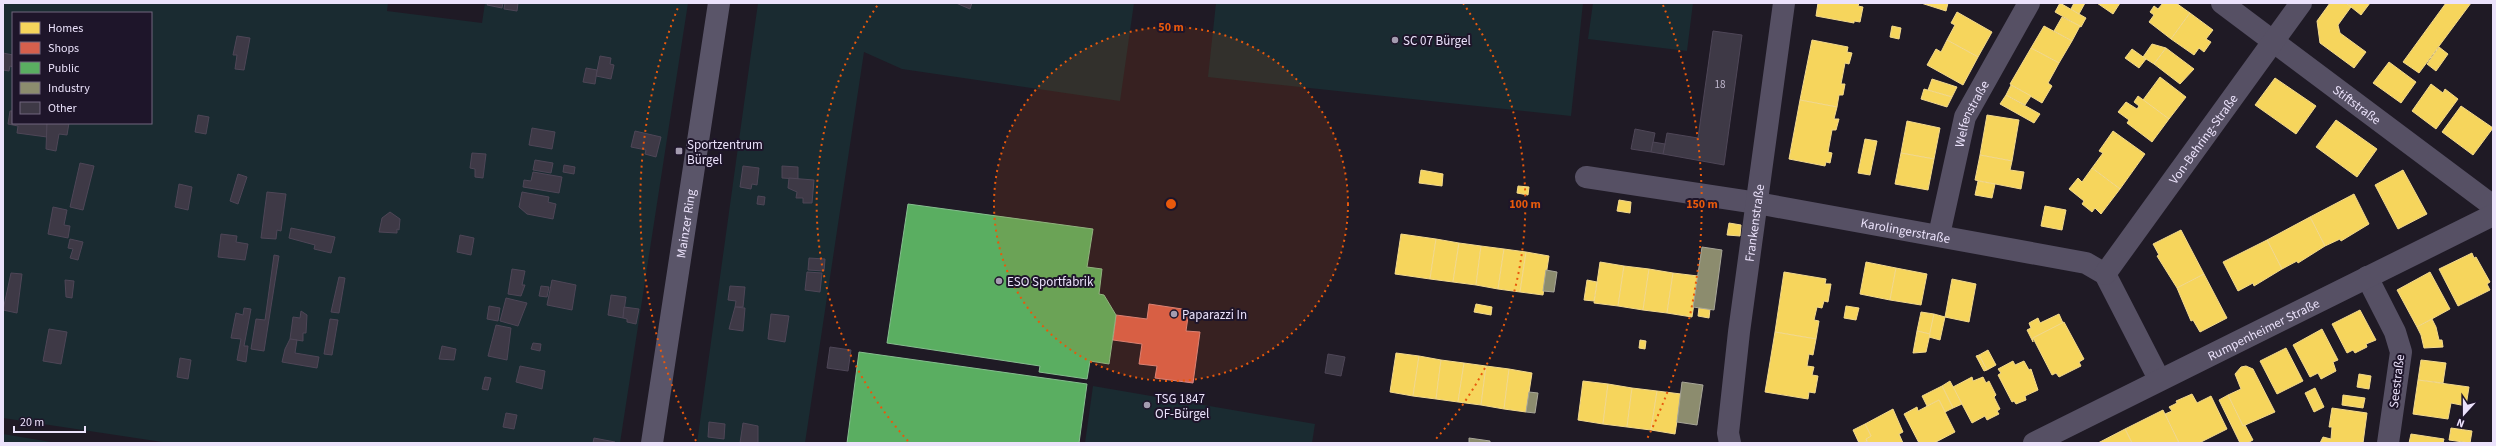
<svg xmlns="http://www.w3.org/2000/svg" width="2496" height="446" viewBox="0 0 2496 446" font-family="'Source Sans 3',sans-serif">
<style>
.green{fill:#1a2b31;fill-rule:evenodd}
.homes{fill:#f6d55c;stroke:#f3d98c}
.shops{fill:#d6604d;stroke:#dc8781}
.public{fill:#5aae61;stroke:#86be8f}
.industry{fill:#8c8c6e;stroke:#a8a698}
.building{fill:#3e3946;stroke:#4e4657}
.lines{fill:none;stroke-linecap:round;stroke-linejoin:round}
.street{stroke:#565064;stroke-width:22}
.secondary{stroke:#5a5569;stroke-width:22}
.ring{fill:none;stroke:#e8590c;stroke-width:2;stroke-dasharray:2 4}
.poi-dot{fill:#a49cb0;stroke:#1e152a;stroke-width:1.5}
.labels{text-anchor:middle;stroke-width:4;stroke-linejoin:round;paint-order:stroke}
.number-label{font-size:11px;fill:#c0b8ce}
.poi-label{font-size:13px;fill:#ebe2fb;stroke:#1e152a;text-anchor:start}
.street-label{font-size:13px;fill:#ebe2fb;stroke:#1e152a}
.centre{fill:#e8590c;stroke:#1e152a;stroke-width:2}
.ring-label{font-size:12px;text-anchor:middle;font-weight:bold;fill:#e8590c;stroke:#1e152a;stroke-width:4;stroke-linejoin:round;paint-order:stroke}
</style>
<rect width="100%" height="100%" fill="#1f1a25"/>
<g class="green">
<path d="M3,3H388L387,11L482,23L485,3H688L620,443H169L3,418ZM13,13H151V123H13Z"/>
<path d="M758,3H1134L1120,101L902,69L864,52L805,443H697Z"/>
<path d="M1216,3H1583L1571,116L1208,77Z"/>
<path d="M1593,3H1693L1687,51L1588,39Z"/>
<path d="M1093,386L1315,424L1312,443H1085Z"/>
<path d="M3,434L57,443H3Z"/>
</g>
<g class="homes">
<path d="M1818,3H1859L1858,6L1863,7L1860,22L1854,21V23L1816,16Z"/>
<path d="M1921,3H1948L1946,11Z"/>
<path d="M2060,3L2086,18L2081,27L2055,12Z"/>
<path d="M2074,3H2085L2079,14L2071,9Z"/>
<path d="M2097,3H2120L2113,14Z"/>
<path d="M2163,3H2176L2190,13L2171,39L2149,22L2154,15L2150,12L2154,6L2158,9Z"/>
<path d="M2330,3H2346L2351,7L2338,25L2340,33L2366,52L2354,68L2320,43L2317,21Z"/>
<path d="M2346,3H2370L2361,15Z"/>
<path d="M2446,3H2471L2419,73L2403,62Z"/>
<path d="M1957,12L1992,32L1978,57L1947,40L1955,25L1951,23Z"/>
<path d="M2190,13L2213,30L2206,39L2211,42L2204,52L2199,48L2194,55L2171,39Z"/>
<path d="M2062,17L2080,26L2072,41L2054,31Z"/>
<path d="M1892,26L1901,28L1899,39L1890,37Z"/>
<path d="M2044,26L2072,41L2059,63L2031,48Z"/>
<path d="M1812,40L1848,47L1847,52L1852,53L1849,64L1845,63L1841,84H1845L1843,95H1839L1837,107L1800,100Z"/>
<path d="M1947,40L1978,57L1963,85L1927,65L1936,49L1941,52Z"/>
<path d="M2152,44L2166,48L2154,64L2143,57Z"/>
<path d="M2439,47L2448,54L2436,71L2427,64Z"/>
<path d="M2031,48L2059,63L2048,83L2052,86L2042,103L2010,84Z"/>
<path d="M2166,48L2194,69L2180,84L2154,64Z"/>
<path d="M2132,49L2146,59L2139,68L2125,58Z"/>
<path d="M2389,62L2416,82L2401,103L2373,83Z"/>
<path d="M2160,77L2186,97L2169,119L2143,100Z"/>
<path d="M2275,78L2316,106L2296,134L2255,105Z"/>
<path d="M1932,79L1957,87L1952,97L1928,90Z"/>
<path d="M2431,84L2443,93L2445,89L2458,99L2436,129L2412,111Z"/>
<path d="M2011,85L2031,96L2025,105L2006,95Z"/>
<path d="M1924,89L1952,97L1947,107L1921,99Z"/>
<path d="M2006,95L2040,114L2034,123L2000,104Z"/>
<path d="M2138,96L2169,119L2152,142L2127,123L2129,120L2118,112L2126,102L2137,109L2139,106L2134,102Z"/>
<path d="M1800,100L1837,107L1834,119H1839L1836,130H1832L1828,152L1832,153L1830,163L1826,162L1825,166L1789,159Z"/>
<path d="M2461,106L2493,128L2473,155L2442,132Z"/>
<path d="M1987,115L2019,120L2012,161L1980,155Z"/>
<path d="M2336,120L2377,149L2357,177L2316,147Z"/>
<path d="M1907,121L1940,128L1934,159L1901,153Z"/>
<path d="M2113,131L2145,154L2120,189L2092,168L2103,153L2099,151Z"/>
<path d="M1865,139L1877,141L1870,175L1858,173Z"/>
<path d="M1901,153L1934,159L1928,190L1895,184Z"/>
<path d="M1980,155L2012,161L2010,170L2024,172L2021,189L1975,180Z"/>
<path d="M2092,168L2120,189L2101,214L2095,208L2092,212L2082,204L2084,201L2069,189L2078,178L2082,182Z"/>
<path d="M1421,170L1443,174L1442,186L1419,183Z"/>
<path d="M2403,170L2427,214L2398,229L2375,185Z"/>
<path d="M1978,181L1995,184L1992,198L1975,195Z"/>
<path d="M1518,186L1529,187L1528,195L1517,193Z"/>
<path d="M2354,194L2369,224L2341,241L2340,239L2325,246L2310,217Z"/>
<path d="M1619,200L1631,202L1630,213L1617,211Z"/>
<path d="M2045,206L2066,210L2062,230L2041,226Z"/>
<path d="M2310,217L2325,246L2298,263L2297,261L2282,269L2267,240Z"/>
<path d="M1729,223L1741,225L1740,236L1727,235Z"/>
<path d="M2181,230L2204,274L2177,288L2157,256L2159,255L2153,244Z"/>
<path d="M1401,234L1436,239L1430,279L1395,274Z"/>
<path d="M1436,239L1459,243L1453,282L1430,279Z"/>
<path d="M2267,240L2282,269L2254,286L2253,283L2238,291L2223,262Z"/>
<path d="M1459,243L1481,246L1476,285L1453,282Z"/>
<path d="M1481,246L1504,249L1498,289L1476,285Z"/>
<path d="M1504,249L1526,252L1520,292L1498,289Z"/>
<path d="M1526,252L1549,256L1543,295L1520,292Z"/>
<path d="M2472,253L2474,258L2476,257L2490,282L2487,284L2490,290L2458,306L2439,269Z"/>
<path d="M1600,262L1624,266L1618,306L1594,303Z"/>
<path d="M1866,262L1896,268L1890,300L1860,294Z"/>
<path d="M1624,266L1649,269L1643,310L1618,306Z"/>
<path d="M1896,268L1927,274L1921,305L1890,300Z"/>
<path d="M1649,269L1673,273L1667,313L1643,310Z"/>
<path d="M1784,272L1826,279L1825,284H1831L1828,302L1824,301L1822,308L1817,307L1814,320L1819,321L1816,339L1775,332Z"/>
<path d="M2430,272L2450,309L2417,327L2397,290Z"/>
<path d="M1673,273L1698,276L1692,317L1667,313Z"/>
<path d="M2204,274L2227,318L2200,332L2193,320L2191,321L2177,288Z"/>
<path d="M1952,279L1976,284L1969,322L1945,317Z"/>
<path d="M1587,280L1597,282L1594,301L1584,300Z"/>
<path d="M1476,304L1492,307L1491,315L1474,312Z"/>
<path d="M1846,306L1859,308L1856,320L1844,318Z"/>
<path d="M1699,307L1710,309L1709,318L1698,316Z"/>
<path d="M2360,310L2376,340L2366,344L2367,347L2355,353L2353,350L2347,353L2332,324Z"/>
<path d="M1921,312L1934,314L1930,334L1917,331Z"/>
<path d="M1934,314L1945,317L1940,340L1929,337Z"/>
<path d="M2059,314L2063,323L2033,338V342L2027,330L2031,328L2029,323L2038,318L2040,323Z"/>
<path d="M2432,319L2436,327L2439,340H2442L2443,347L2424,348L2421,335L2417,327Z"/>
<path d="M2064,322L2084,359L2079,362L2081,366L2059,377L2056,373L2052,375L2033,338Z"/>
<path d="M2322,329L2338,360L2333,362L2336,371L2321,379L2318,373L2310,377L2293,345Z"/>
<path d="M1917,331L1930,334L1926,352L1913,353Z"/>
<path d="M1775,332L1816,339L1813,355L1809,354L1807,366L1814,367L1812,375L1818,376L1815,393L1809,392L1808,399L1765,392Z"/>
<path d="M1640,340L1646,341L1645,349L1639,348Z"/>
<path d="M2286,348L2303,381L2277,394L2260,361Z"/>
<path d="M1988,350L1996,365L1987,370L1979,355Z"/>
<path d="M1396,353L1419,356L1413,396L1390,392Z"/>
<path d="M1979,355L1987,370L1984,371L1976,356Z"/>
<path d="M1419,356L1441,360L1436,399L1413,396Z"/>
<path d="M1441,360L1464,363L1458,402L1436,399Z"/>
<path d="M2421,360L2446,363L2443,383L2418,380Z"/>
<path d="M2013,361L2015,365L2024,361L2029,370L2031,369L2038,390L2025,396L2026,400L2016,404L2014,401L2012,402L1998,375L2001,373L1998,369Z"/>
<path d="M1464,363L1486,366L1481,405L1458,402Z"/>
<path d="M1486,366L1509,369L1504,409L1481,405Z"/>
<path d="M2246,366L2253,369L2275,412L2243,426L2228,395L2241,389L2235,374L2241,367Z"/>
<path d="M1509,369L1532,373L1526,412L1504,409Z"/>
<path d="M2359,374L2371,376L2369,389L2357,387Z"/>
<path d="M1972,377L1973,381L1983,377L1986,383L1989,381L1996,395L1994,397L2000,409L1997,411L1999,414L1987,420L1985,416L1972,423L1953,387Z"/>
<path d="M2418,380L2469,387L2466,406L2451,403L2448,419L2413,414Z"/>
<path d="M1583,381L1608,384L1603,424L1578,420Z"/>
<path d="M1950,381L1962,404L1953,408L1942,386Z"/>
<path d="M1608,384L1632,388L1627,427L1603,424Z"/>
<path d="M1942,386L1953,408L1945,412L1939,400L1927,406L1922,396Z"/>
<path d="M1632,388L1657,391L1651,430L1627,427Z"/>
<path d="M2315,388L2324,407L2314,412L2305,393Z"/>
<path d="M1657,391L1681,394L1675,434L1651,430Z"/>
<path d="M2192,394L2197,403L2211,396L2227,429L2199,443H2179L2165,414L2172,411L2169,407L2177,403L2176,401Z"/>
<path d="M2228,395L2243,426L2245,425L2253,440L2247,443H2240L2219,400Z"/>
<path d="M2343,395L2365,398L2363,408L2342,405Z"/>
<path d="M1939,400L1955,432L1934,443H1919L1904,414L1917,407L1918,411Z"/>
<path d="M2332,408L2367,413L2363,443H2320L2323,437L2331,439L2332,427H2329Z"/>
<path d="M1893,409L1903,432L1899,434L1903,443H1868L1866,439L1871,436L1865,424Z"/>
<path d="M2163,410L2179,443H2132L2125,429Z"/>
<path d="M1865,424L1871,436L1866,439L1867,442L1859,443L1853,430Z"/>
<path d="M2451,428L2472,431L2470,443L2449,440Z"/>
<path d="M2125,429L2132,443H2098Z"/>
<path d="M2411,434L2444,439L2443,443H2409Z"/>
</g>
<path class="shops" d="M1149,304L1189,310L1186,331L1200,332L1193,383L1155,378L1157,366L1139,364L1142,344L1113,340L1116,315L1147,319Z"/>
<g class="public">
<path d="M908,204L1093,229L1087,267L1102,269L1099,294L1104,295L1116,315L1109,364L1090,361L1087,379L1039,372L1040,366L887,343Z"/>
<path d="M859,352L1087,384L1079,443H847Z"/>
</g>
<g class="industry">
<path d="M1702,247L1722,250L1714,310L1693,307Z"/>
<path d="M1546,270L1557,272L1554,292L1543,291Z"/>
<path d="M1682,382L1703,385L1697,425L1677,422Z"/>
<path d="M1529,392L1538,393L1535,413L1526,412Z"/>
<path d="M1469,438L1490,441V443H1469Z"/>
</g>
<g class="building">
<path d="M488,3H503L502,8L487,5Z"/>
<path d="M505,3H518L517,11L504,9Z"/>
<path d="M956,3H972L970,9Z"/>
<path d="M1713,31L1742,35L1724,165L1663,154L1667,133L1698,138Z"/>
<path d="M237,36L250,38L244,70L235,69L237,55H233Z"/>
<path d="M3,53L13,55V67L10,66L9,71L3,70Z"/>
<path d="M600,56L611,58L610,64L614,65L611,79L596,76Z"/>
<path d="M586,68L597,70L595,84L583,82Z"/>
<path d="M10,111H13V123H47V137L17,133L18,126L8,124Z"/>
<path d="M198,115L209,117L206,134L195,132Z"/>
<path d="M47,123H69L67,135L59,134L56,151L46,149Z"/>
<path d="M532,128L555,132L552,149L529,145Z"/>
<path d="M1635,129L1655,133L1651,152L1631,149Z"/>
<path d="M635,131L661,137L656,157L645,154L646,150L631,147Z"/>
<path d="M1653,142L1665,144L1663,154L1651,152Z"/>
<path d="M472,153L486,154L483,178L475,177V169L470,168Z"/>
<path d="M535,160L553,163L551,173L533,170Z"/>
<path d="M80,163L94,166L83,210L70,207Z"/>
<path d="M564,165L575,167L574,174L563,172Z"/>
<path d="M743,166L759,168L757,185L752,184L751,189L740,187Z"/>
<path d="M782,166L798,167V179L782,178Z"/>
<path d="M533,172L562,177L559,193L523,187L524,180L531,181Z"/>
<path d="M238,174L247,177L238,204L230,201Z"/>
<path d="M789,178L814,180L812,203H803V198H796L797,192L788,188Z"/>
<path d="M179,184L192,187L188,210L175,207Z"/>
<path d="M267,192L286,194L281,231L277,230L276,239L261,238Z"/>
<path d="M522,192L549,197L548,202L556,204L553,219L527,214L519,207Z"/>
<path d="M758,196L765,197L764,205L757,204Z"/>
<path d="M53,207L67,210L64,225L70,226L68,238L48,234Z"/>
<path d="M390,212L400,219L399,230L397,229V233L379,232L382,218Z"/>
<path d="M291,228L335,237L331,253L314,249L315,245L289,238Z"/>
<path d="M221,234L237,236L236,242L248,244L245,260L218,257Z"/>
<path d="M460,235L474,238L471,255L457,252Z"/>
<path d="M70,239L83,242L78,260L70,258L73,249L68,248Z"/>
<path d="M274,255L279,256L264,351L251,349L256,319L265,320Z"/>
<path d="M809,258L825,259L824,271L808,270Z"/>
<path d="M512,269L525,271L522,285H525L521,296L508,294Z"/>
<path d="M807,272L822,273L820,292L805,290Z"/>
<path d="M11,273L22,274L17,313L3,310Z"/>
<path d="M339,277L345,278L339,313L331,312Z"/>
<path d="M65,280L74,281L72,298L66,297Z"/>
<path d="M552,280L576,285L572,310L547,305Z"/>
<path d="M541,286L549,287L547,297L539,296Z"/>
<path d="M730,286L745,287L743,307H735L736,301L728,300Z"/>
<path d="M611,295L626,297L623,318L608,315Z"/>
<path d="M506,298L527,303L518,326L500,321Z"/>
<path d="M489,306L500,308L498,321L487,319Z"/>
<path d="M624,307L639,309L636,324L627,322V319L623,318Z"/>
<path d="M735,307L745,308L743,331L729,329Z"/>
<path d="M244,308L251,309L244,346H248L246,362L237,360L241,339L231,338L236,313L243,315Z"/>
<path d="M301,311L307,315L306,333H303V341L290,339L293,317L300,318Z"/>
<path d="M771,314L789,316L785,342L768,339Z"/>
<path d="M330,319L338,320L332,355L324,354Z"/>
<path d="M496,325L511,328L507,360L488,356Z"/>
<path d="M49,329L67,332L61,364L43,361Z"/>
<path d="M290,339L297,340L295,353L319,357L317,368L282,362L285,349Z"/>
<path d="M533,343L541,344L540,351L531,349Z"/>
<path d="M442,346L456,349L454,360L439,359Z"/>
<path d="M830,347L851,350L848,371L827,368Z"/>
<path d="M1328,354L1345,357L1341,376L1325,373Z"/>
<path d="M180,358L191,360L188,379L177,377Z"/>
<path d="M520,366L545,371L542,389L516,382Z"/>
<path d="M485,377L491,378L488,390L482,389Z"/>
<path d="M506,413L517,415L514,429L503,427Z"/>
<path d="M709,422L725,424L724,439L708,437Z"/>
<path d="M743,423L758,426V443H740Z"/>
<path d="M594,438L615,442V443H593Z"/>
</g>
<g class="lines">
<g class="street">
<path id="s1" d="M2222,3L2493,206"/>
<path id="s2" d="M1586,177L1757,203L2086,263L2105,274L2159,379"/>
<path id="s3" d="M1939,235L1965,117L2029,3"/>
<path id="s4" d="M2105,274L2301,3"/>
<path d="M2367,277L2395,332L2401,352L2388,443"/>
<path id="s5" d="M1730,443L1728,433L1739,332L1784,3"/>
<path id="s6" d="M2034,443L2493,215"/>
</g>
<path class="secondary" id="s7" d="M652,443L719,3"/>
</g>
<circle cx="1171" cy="204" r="177" fill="#e8590c" fill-opacity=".12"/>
<g class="ring">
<circle cx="1171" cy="204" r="177"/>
<path d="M908 441A354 354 0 0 1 879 3M1463 3A354 354 0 0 1 1434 441"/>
<path d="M696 441A531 531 0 0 1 679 5M1663 5A531 531 0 0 1 1646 441"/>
</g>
<g class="poi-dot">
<circle cx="1395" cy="40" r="4"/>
<rect x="675" y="147" width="8" height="8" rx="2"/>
<circle cx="999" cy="281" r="4"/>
<circle cx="1174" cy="314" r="4"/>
<circle cx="1147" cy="405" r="4"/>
</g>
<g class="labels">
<g class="number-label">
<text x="1720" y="88">18</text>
</g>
<g class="poi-label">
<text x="1403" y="45">SC 07 Bürgel</text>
<text x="687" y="149">Sportzentrum<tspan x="687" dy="15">Bürgel</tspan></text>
<text x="1007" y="286">ESO Sportfabrik</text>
<text x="1182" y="319">Paparazzi In</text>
<text x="1155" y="403">TSG 1847<tspan x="1155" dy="15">OF-Bürgel</tspan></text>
</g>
<g class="street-label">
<text dy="5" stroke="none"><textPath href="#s1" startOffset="169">Stiftstraße</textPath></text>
<text dy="5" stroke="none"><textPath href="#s3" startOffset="126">Welfenstraße</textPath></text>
<text dy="5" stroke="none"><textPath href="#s4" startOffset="167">Von-Behring-Straße</textPath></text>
<text dy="5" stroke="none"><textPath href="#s7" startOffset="222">Mainzer Ring</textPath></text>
<text dy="5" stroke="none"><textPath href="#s5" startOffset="222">Frankenstraße</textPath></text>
<text dy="5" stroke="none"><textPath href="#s2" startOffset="324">Karolingerstraße</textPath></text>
<text dy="5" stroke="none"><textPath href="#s6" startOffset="256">Rumpenheimer Straße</textPath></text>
<text transform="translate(2396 381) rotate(-83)" y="5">Seestraße</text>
</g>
</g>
<circle cx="1171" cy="204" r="6" class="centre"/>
<g class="ring-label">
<text x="1171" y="31">50 m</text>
<text x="1525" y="208">100 m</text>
<text x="1702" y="208">150 m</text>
</g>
<rect width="2496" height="446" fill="none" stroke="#ebe2fb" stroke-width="8"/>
<rect x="12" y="12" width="140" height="112" fill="#1e152a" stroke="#70677e"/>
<rect x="20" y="22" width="20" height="12" fill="#f6d55c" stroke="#70677e"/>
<text x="48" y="32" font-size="12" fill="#ebe2fb">Homes</text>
<rect x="20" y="42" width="20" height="12" fill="#d6604d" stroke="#70677e"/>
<text x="48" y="52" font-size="12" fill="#ebe2fb">Shops</text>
<rect x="20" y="62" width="20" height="12" fill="#5aae61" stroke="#70677e"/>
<text x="48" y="72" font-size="12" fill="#ebe2fb">Public</text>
<rect x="20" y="82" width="20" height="12" fill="#8c8c6e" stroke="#70677e"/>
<text x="48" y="92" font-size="12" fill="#ebe2fb">Industry</text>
<rect x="20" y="102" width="20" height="12" fill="#3e3946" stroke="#70677e"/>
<text x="48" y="112" font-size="12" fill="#ebe2fb">Other</text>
<g transform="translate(2464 414) rotate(201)" stroke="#1e152a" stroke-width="3" paint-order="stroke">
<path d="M0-3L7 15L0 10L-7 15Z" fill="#ebe2fb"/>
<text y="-6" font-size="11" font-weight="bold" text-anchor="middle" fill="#ebe2fb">N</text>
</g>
<path d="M14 426v6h71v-6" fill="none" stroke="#ebe2fb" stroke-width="2"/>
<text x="20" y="426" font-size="12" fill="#ebe2fb" stroke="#1e152a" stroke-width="3" paint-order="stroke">20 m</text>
</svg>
